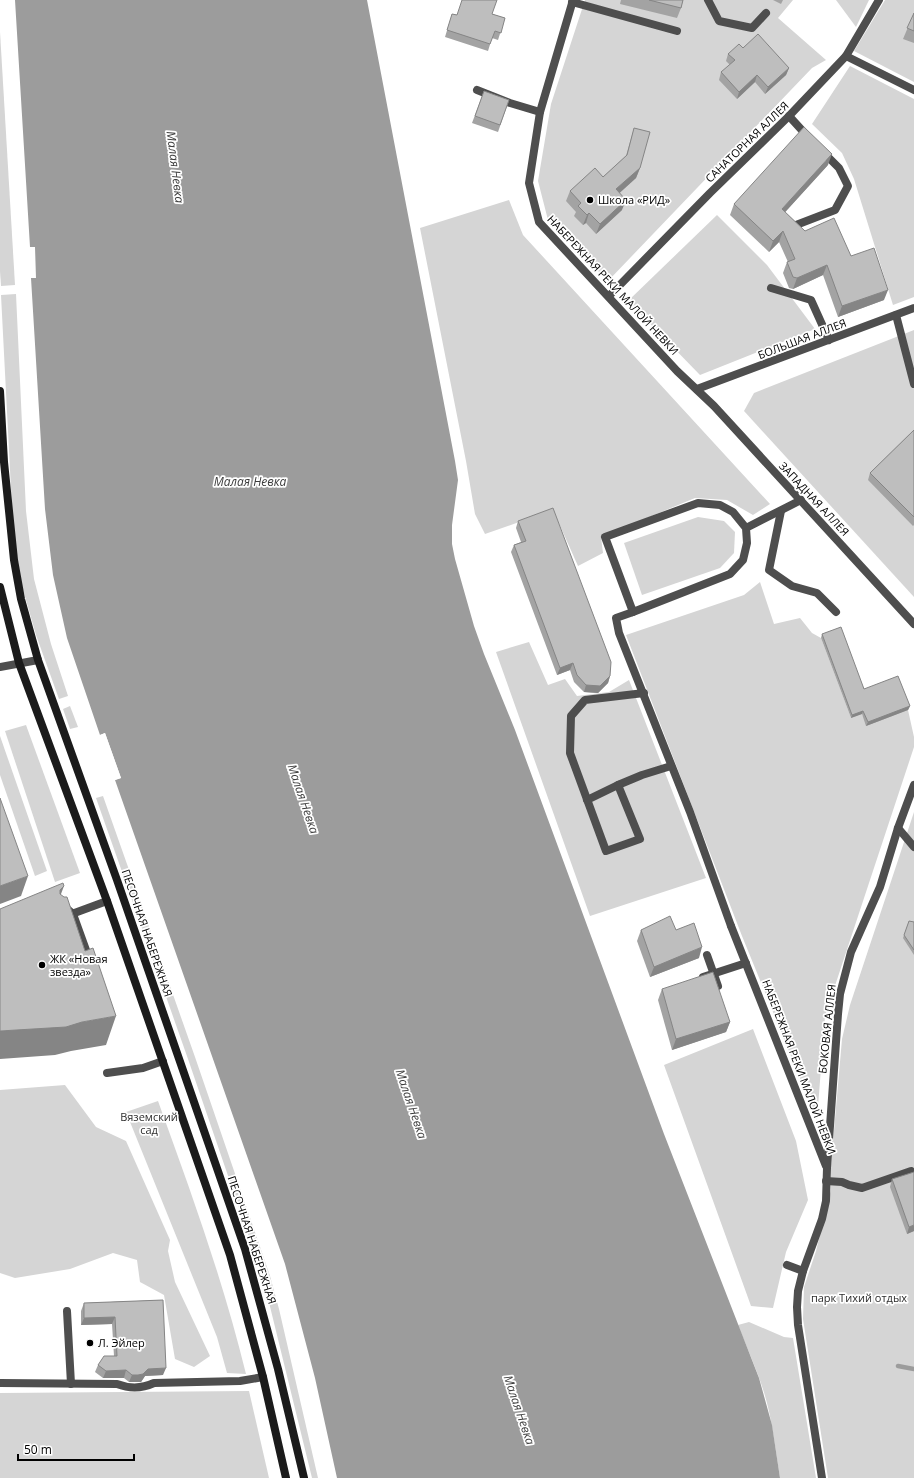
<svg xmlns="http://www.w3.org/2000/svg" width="914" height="1478" viewBox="0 0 914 1478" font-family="'Open Sans',sans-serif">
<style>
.green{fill:#d5d5d5}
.water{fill:#9c9c9c}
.pier{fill:#fff}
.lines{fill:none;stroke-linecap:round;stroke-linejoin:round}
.stream{stroke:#9c9c9c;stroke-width:4.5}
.service{stroke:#4e4e4e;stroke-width:8}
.minor{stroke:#4e4e4e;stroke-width:8}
.secondary{stroke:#1b1b1b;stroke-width:8}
.wall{fill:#a3a3a3}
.shaded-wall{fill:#858585}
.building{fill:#bebebe;stroke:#858585}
.poi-dot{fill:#000;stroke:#fff;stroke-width:1.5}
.labels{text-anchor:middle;stroke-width:3.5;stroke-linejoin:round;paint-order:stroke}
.street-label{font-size:11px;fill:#000;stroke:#fff}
.poi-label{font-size:11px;fill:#000;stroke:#fff;text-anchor:start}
.park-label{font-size:11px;fill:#2c2c2c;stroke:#fff}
.water-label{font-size:12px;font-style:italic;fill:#3d3d3d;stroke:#fff}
</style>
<rect width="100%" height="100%" fill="#fff"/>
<g class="green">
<path d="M585,0H793L778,18L826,60L812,68L608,281L548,220L538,181L551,104Z"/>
<path d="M836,0H869L856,27Z"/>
<path d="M885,0H914V82L854,51Z"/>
<path d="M0,32L15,285L1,286L0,271Z"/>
<path d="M850,66L914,99V297L893,305L854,179L842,153L812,124Z"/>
<path d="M509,200L523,235L770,504L753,515L727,500L695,498L601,537L603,553L578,566L553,510L485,534L475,514L466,461L420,228Z"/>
<path d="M717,215L767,265L815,329L700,375L628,301Z"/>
<path d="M16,294L26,511L34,579L51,644L68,696L59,699L36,635L22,586L16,549L12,509L1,295Z"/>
<path d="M914,330V597L744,411L754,393Z"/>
<path d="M698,517L724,521L735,532L734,553L720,568L642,595L624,543Z"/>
<path d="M760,582L774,624L800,618L812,633L821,638L851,718L862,714L867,725L908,710L914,737V747L825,1016L817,1120L742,936L626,635L744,595Z"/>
<path d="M529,642L548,685L565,679L577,696L609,692L629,680L706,878L590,916L496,652Z"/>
<path d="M70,706L78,727L70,729L63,709Z"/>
<path d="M26,725L80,873L55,882L5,731Z"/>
<path d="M0,736L47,871L35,876L0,775Z"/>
<path d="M103,796L195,1057L270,1276L279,1309L318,1478H312L263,1278L188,1059L96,798Z"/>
<path d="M914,812V1478H828L803,1319L804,1287L816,1251L831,1190V1165L842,1039L850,1005Z"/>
<path d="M753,1029L796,1141L808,1200L786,1252L773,1308L751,1306L664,1065Z"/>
<path d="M65,1085L96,1127L126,1141L170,1240L168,1251L175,1282L210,1356L194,1367L175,1359L164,1295L140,1282L137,1260L113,1253L70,1269L15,1278L0,1273V1090Z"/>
<path d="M158,1101C191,1192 223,1280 246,1374L227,1373L217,1337L126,1112Z"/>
<path d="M749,1322L784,1337L793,1338L816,1478H780C776,1453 773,1427 767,1403C760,1376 748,1351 738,1325Z"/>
<path d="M249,1391L269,1478H0V1393Z"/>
</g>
<path class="water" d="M15,0H367L455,461L458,480L452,525V544L455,559L474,626L484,654L515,730L664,1134L759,1378L772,1425L780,1478H337L315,1378L285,1264L115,780L121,778L105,733L100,735L67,638L53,575L45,509L31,278H36L35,247H30Z"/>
<path class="pier" d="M105,733L121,778L115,780V779L118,777L104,735L100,737V735Z"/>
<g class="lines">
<path class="stream" d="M898,1366L914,1369"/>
<g class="service">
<path d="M708,0L719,21L752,28L766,13"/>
<path d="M572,2L677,31"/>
<path d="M846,56L879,0"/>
<path d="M477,90L510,103L540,112"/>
<path d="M789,116L809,138"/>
<path d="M796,225L835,210L848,186L839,168L823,152"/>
<path d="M771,288L811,300L829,340"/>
<path d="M896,315L914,384"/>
<path d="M781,511L769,570L792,586L817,593L836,612"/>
<path d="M746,528L733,512L720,505L698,503L605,537L633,612L730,574L743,560L747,543L746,528L801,500"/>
<path d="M633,612L616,618L619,633L690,812L731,926"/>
<path d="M644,693L585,700L571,716L570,753L606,851L640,839L618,785L642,775L671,766"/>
<path d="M587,800L618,785"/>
<path d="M898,828L914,847"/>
<path d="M65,907L73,914L90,961"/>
<path d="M69,915L107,901"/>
<path d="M707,955L718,986"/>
<path d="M703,977L746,963"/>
<path d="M107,1073L143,1068L163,1061"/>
<path d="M826,1181L842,1182L849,1185L862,1188L911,1171"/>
<path d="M787,1265L803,1271"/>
<path d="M67,1311L71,1384"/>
<path d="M0,1383L117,1384C130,1389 141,1389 154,1383L240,1381L263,1377"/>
</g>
<g class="minor">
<path d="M573,0L540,112L529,183L539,222L677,371L714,406L914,624"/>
<path d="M609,296L710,193L789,116L846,56L914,90"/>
<path d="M697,389L914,308"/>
<path d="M0,667L38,660"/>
<path d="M731,926L826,1166"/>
<path d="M822,1478L798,1325L797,1307L798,1291L803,1271L822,1219L826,1201L827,1168L838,1014L840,994L851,952L880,887L898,828L914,785"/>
</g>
<g class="secondary">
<path d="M0,391L4,462L14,560L21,599L38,660L117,880L245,1249L278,1369L304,1478"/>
<path d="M0,587L19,663L107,901L230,1255L263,1377L286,1478"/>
</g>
</g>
<g class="wall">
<path d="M621,0H683L681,8L677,18L620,4Z"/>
<path d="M773,0H783L781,4Z"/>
<path d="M914,13V43L903,39Z"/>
<path d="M452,14L457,15L492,14L505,18L498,40L492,38L488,51L445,37Z"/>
<path d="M743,48L789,68L786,75L765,94L755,82L737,99L719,80L721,72L730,65L726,61L728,54Z"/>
<path d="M484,91L509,100L498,132L472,123Z"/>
<path d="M634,128L640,168L636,178L619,193L622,210L596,234L586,223L583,225L574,216L576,212L566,201L570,191L603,177L626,156Z"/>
<path d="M828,165L785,212L805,231L851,256L884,300L838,317L823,275L793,289L789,288L783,273L787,262H788L779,242L769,252L730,215L734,204Z"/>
<path d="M914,430V525L913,526L868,480L870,473Z"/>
<path d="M518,521L610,676L608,683L598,693L584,692L574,682L570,670L557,675L511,552L514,545L521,542L516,528Z"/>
<path d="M822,634L864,689L910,706L908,710L866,726L862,714L851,718L821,638Z"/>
<path d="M909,921L914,922V955L903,938Z"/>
<path d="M641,930H676L699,958L650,977L637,941Z"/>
<path d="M662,989L730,1022L726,1032L672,1050L658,1000Z"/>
<path d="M892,1179L914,1231L907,1234L890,1187Z"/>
<path d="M163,1300V1375L145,1376L141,1382H129L124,1378H103L95,1372L98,1365L114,1356L112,1324L81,1325V1311L84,1303Z"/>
</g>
<g class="shaded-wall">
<path d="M789,68L786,75L765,94L768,87Z"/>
<path d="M757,75L755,82L737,99L739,92Z"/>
<path d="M832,154L828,165L778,220L782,209Z"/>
<path d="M640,168L636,178L613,199L616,189Z"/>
<path d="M626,200L622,210L596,234L600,224Z"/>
<path d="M589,213L586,223L583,225L587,215Z"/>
<path d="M783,231L779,242L769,252L773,241Z"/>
<path d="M827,265L823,275L793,289L797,278Z"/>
<path d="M888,290L884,300L838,317L842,306Z"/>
<path d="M573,663L570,670L557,675L560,668Z"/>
<path d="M610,676L608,683L598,693L584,692L586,685Z"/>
<path d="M910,706L908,710L866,726L868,722Z"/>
<path d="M863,711L862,714L851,718L852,715Z"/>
<path d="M28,876L21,896L0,904V886Z"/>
<path d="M64,886L53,915L60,890Z"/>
<path d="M702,947L699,958L650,977L654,967Z"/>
<path d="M116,1016L106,1045L71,1051L55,1055L0,1059V1031L82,1022Z"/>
<path d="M730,1022L726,1032L672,1050L676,1039Z"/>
<path d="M914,1225V1231L907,1234L909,1227Z"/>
<path d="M115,1317L112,1324L81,1325L84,1318Z"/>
<path d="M166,1368L163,1375L145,1376L141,1382H129L132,1375L148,1369Z"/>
<path d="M126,1370L124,1378H103L106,1371Z"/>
</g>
<g class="building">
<path d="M462,0H497L492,14L505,18L501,33L495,31L490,44L447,30L452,14L457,15Z"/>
<path d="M649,0H683L681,8Z"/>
<path d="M914,13V31L907,28Z"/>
<path d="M758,34L789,68L768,87L757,75L739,92L721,72L735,60L728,54L739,44L743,48Z"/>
<path d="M484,91L509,100L500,125L475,116Z"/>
<path d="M804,127L832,154L782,209L805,231L834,218L851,256L874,248L888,290L842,306L827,265L797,278L793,277L787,262L795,259L783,231L773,241L734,204Z"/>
<path d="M634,128L650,132L640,168L616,189L626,200L600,224L589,213L587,215L578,206L581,203L570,191L595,168L603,177L627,155Z"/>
<path d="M914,430V517L870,473Z"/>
<path d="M553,508L611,662L610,676L600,686L586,685L577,675L573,663L560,668L514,545L526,541L518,521Z"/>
<path d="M841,627L864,689L898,676L910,706L868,722L863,711L852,715L822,634Z"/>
<path d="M0,798L28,876L0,886Z"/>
<path d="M63,883L64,886L60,890V894L64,897H67L85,951L93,948L116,1016L82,1022L66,1027L0,1031V909Z"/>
<path d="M670,916L676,930L694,923L702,947L654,967L641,930Z"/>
<path d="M909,921L914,922V950L904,935Z"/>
<path d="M713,972L730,1022L676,1039L662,989Z"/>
<path d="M914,1172V1225L909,1227L892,1179Z"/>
<path d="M163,1300L166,1368L148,1369L143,1374L138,1375H132L126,1370L106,1371L98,1365L104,1356H117L115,1317L84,1318V1303Z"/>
</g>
<g class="poi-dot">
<circle cx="590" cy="200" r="4"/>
<circle cx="42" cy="965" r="4"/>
<circle cx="90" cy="1343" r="4"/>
</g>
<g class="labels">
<g class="street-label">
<text transform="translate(747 142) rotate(-44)" y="4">САНАТОРНАЯ АЛЛЕЯ</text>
<text transform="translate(613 285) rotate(47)" y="4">НАБЕРЕЖНАЯ РЕКИ МАЛОЙ НЕВКИ</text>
<text transform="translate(802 339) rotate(-21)" y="4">БОЛЬШАЯ АЛЛЕЯ</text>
<text transform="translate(814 499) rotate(47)" y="4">ЗАПАДНАЯ АЛЛЕЯ</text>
<text transform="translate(147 933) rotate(71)" y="4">ПЕСОЧНАЯ НАБЕРЕЖНАЯ</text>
<text transform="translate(827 1029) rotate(-84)" y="4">БОКОВАЯ АЛЛЕЯ</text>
<text transform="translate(799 1067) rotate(69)" y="4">НАБЕРЕЖНАЯ РЕКИ МАЛОЙ НЕВКИ</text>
<text transform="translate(252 1240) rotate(72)" y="4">ПЕСОЧНАЯ НАБЕРЕЖНАЯ</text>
</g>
<g class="poi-label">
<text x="598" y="204">Школа «РИД»</text>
<text x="50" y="963">ЖК «Новая<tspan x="50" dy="13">звезда»</tspan></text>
<text x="98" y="1347">Л. Эйлер</text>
</g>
<g class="park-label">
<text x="149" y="1121">Вяземский<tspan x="149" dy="13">сад</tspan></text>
<text x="859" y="1302">парк Тихий отдых</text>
</g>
<g class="water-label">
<text transform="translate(175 167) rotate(83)" y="4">Малая Невка</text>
<text x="250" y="486">Малая Невка</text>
<text transform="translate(303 799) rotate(71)" y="4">Малая Невка</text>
<text transform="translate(411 1104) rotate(71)" y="4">Малая Невка</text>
<text transform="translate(519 1410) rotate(71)" y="4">Малая Невка</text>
</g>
</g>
<path d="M18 1454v6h116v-6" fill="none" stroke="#000000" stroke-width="2"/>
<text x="24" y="1454" font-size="12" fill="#000000" stroke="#ffffff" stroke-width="3" paint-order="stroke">50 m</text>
</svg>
